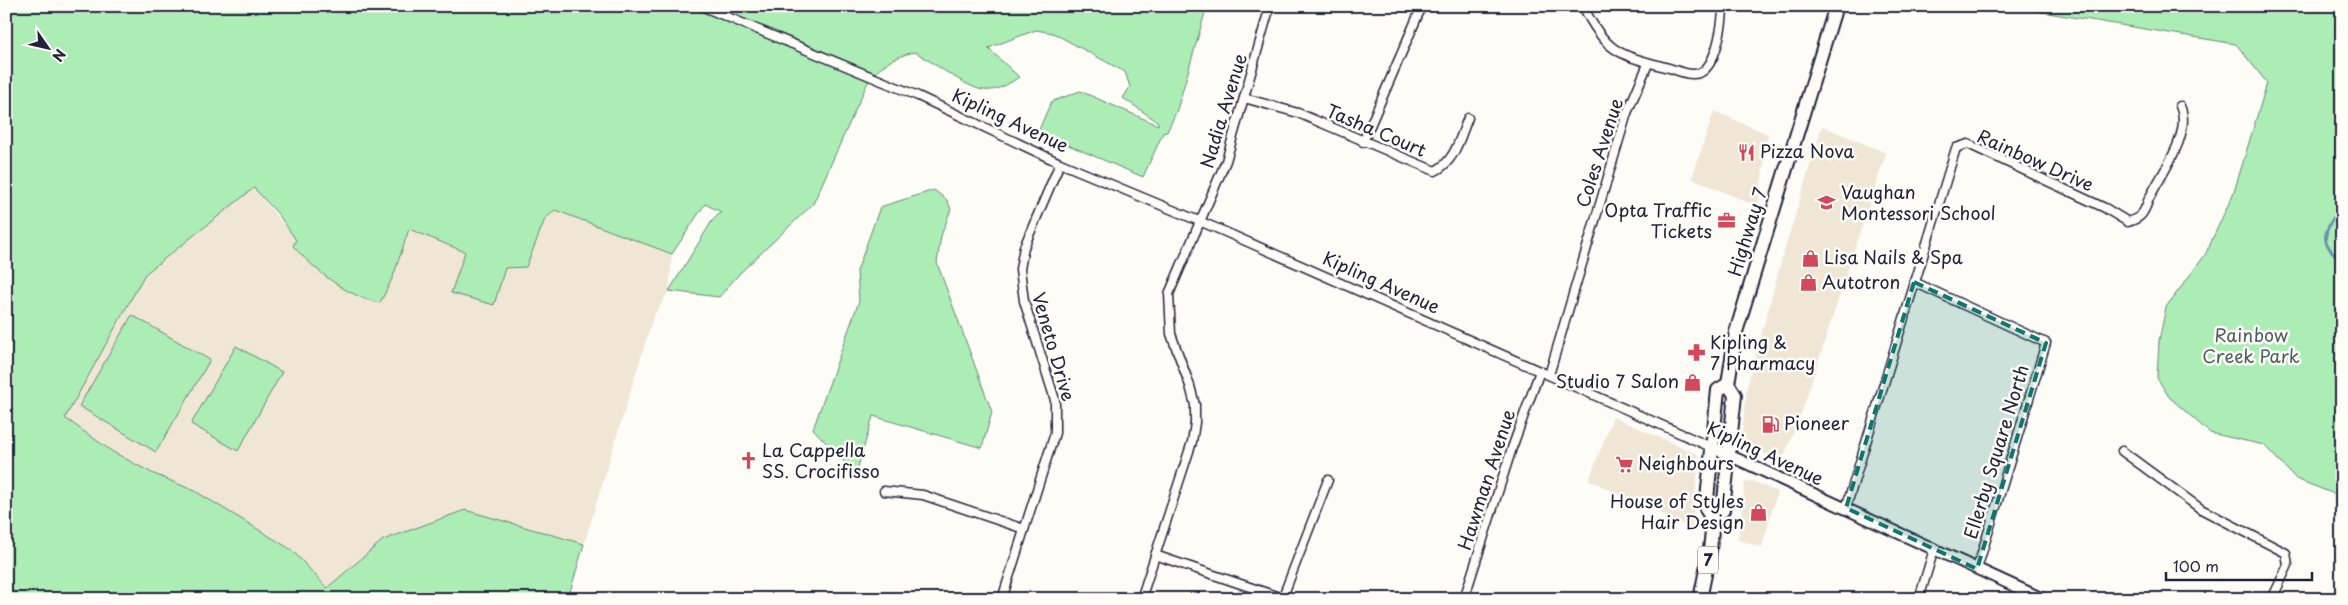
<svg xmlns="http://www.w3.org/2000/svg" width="2348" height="605" viewBox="0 0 2348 605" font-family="'Playpen Sans',sans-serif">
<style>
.built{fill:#f0e6d5}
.green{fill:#acecb5;stroke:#678778}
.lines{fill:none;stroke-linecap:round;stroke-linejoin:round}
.stream{stroke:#6d8db0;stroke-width:3}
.minor-casing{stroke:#22223b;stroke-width:11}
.tertiary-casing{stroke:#22223b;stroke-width:14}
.primary-casing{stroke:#22223b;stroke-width:16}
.minor{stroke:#fdfcf7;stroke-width:8}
.tertiary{stroke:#fdfcf7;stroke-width:10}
.primary{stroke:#fdfcf7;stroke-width:12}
.marked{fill:#0f766e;fill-opacity:0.2;stroke:#0f766e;stroke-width:4;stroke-dasharray:10 6;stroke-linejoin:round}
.labels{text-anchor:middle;stroke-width:5;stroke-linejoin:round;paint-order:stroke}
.shield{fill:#fdfcf7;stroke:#646373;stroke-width:1}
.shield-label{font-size:16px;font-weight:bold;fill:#22223b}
.street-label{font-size:18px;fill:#22223b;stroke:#fdfcf7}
.poi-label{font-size:18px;fill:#22223b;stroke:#fdfcf7;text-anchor:start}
.park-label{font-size:18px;fill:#4b5f60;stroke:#fdfcf7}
</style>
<rect width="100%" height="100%" fill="#fdfcf7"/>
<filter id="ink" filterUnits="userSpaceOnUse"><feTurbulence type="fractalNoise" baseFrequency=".02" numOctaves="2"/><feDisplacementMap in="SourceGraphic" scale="10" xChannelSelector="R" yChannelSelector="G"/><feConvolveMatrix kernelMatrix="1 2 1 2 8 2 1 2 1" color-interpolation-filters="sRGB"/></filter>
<g filter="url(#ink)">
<g class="built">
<path d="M1714,111L1768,134L1758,207L1692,178Z"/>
<path d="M1822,126L1886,153L1802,411L1782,461L1752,448L1747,444L1742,435L1747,387L1783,255Z"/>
<path d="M254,188L296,240L294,246L393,277L409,229L502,268L526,267L545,219L555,210L672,254L669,291L653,317L584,544L465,510L383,540L327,588L292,550L195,491L152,473L113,452L65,418L145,274Z"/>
<path d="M1613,417L1697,454L1699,459L1691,528L1589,480Z"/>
<path d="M1753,481L1777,492L1762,547L1738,540L1745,482Z"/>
</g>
<g class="green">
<path d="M6,6H1207L1177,110L1167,132L1163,133L1143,177L1038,132L1051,102L1080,91L1158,125V122L1123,98L1130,87L1125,72L1053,33L1036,30L988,48L1019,77C1009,84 996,92 983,90C967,88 931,61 915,52C895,56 878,66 867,84L813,204L740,273L719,297L669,291L712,221L721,212L705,204L672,254L555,210L545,219L526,267L505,268L494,305L451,293L465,252L409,229L393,277L380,303C347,297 315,270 293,246L296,240L278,214L254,188L145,274L65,418L113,452L152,473L195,491L292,550L327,588L383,540L465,510L584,544L568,599H6Z"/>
<path d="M2005,6H2342V497L2296,479L2264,445L2210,433L2169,397L2157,378L2159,341L2166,307L2205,255L2234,192L2267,83L2236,44Z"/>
<path d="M934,190L947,200L951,209L941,236L937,263L992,412L982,448L873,416L856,474L813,429L859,301L857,271L880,207Z"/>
<path d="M132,315L210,360L156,452L79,406Z"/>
<path d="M236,346L282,372L238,451L191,424Z"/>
</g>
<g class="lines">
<path class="stream" d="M2342,205C2327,229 2314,240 2342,260"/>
<defs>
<g id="minor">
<path d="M701,6L918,96L1060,163L1223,231L1711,447"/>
<path d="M1583,6C1607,55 1621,55 1669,68C1680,71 1693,78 1703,71C1717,61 1723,23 1723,6"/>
<path d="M1244,98L1298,113L1435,171C1455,162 1460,137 1468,118"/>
<path d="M1363,142L1422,6"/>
<path d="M1914,282L2046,343L1977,569"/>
<path d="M1549,375L1627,113L1648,64"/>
<path d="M2122,451L2201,509L2286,553L2288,565L2272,599"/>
<path d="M884,491L923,495L1024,529"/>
<path d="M1846,508L1956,148L1968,144L2105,208L2128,222C2141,218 2144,213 2148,201C2160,175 2193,134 2180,106"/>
<path d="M1155,555L1282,598"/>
<path d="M1002,599L1055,433V400L1024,301L1020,269L1024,247L1060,163"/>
<path d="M1141,599L1192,442L1195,423V405L1190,386L1171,334L1169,294L1226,161L1270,6"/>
<path d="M1282,599L1328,480"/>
<path d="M1464,599L1512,448L1540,371"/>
<path d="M1919,599L1934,549"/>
</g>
<path id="tertiary" d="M1711,447L2043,599"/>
<g id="primary">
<path d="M1713,520L1706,509L1718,390L1728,384"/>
<path d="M1700,599L1710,550L1713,520L1723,510L1735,395L1728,384L1736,332L1836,6"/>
</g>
</defs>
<use href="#minor" class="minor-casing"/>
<use href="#tertiary" class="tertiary-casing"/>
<use href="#primary" class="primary-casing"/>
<use href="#minor" class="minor"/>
<use href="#tertiary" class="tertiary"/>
<use href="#primary" class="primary"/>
</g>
</g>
<path class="marked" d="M1914,282L2046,343L1977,569L1846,508Z"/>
<defs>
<symbol id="restaurant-bare" viewBox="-9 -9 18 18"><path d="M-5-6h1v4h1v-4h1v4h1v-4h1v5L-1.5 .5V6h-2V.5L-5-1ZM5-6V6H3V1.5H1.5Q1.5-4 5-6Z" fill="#d1495b" stroke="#fdfcf7" stroke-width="2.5" paint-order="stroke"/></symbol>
<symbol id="school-bare" viewBox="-9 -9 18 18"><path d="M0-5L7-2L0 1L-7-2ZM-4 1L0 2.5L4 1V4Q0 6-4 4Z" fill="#d1495b" stroke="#fdfcf7" stroke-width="2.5" paint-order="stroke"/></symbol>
<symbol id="office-bare" viewBox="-9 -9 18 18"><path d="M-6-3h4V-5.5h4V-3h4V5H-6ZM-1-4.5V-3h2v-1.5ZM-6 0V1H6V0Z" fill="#d1495b" stroke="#fdfcf7" stroke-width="2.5" paint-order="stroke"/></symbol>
<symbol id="shop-bare" viewBox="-9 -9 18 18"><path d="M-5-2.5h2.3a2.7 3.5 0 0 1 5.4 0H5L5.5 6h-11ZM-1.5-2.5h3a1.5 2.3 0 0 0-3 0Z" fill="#d1495b" stroke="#fdfcf7" stroke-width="2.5" paint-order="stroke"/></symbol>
<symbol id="pharmacy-bare" viewBox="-9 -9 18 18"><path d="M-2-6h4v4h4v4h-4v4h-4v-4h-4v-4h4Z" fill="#d1495b" stroke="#fdfcf7" stroke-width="2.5" paint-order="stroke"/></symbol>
<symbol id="fuel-bare" viewBox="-9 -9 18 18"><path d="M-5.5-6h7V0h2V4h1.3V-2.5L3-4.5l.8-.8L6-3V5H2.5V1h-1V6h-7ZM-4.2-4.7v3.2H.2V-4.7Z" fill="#d1495b" stroke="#fdfcf7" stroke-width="2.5" paint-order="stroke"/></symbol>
<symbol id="church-bare" viewBox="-9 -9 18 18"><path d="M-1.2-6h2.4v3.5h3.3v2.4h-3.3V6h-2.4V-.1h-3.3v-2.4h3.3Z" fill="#d1495b" stroke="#fdfcf7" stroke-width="2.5" paint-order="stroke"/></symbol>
<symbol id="supermarket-bare" viewBox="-9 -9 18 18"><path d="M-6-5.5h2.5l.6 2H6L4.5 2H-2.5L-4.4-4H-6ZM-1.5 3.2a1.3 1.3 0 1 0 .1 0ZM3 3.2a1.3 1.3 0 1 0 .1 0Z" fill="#d1495b" stroke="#fdfcf7" stroke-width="2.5" paint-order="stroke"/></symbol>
</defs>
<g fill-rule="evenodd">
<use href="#restaurant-bare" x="1734" y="140" width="25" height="25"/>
<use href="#school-bare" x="1814" y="190" width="25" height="25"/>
<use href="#office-bare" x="1714" y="208" width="25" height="25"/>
<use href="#shop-bare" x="1798" y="246" width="25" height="25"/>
<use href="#shop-bare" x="1796" y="270" width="25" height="25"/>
<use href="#pharmacy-bare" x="1684" y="340" width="25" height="25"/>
<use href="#shop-bare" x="1680" y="370" width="25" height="25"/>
<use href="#fuel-bare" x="1758" y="412" width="25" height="25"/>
<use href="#church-bare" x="736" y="448" width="25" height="25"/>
<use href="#supermarket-bare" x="1612" y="452" width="25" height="25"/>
<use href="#shop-bare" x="1746" y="500" width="25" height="25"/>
</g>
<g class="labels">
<rect class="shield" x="1698" y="546.5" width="20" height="27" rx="4"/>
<g class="shield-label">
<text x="1708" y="566">7</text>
</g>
<g class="street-label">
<text transform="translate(1224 111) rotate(-73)" y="6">Nadia Avenue</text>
<text transform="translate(1010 121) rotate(25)" y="6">Kipling Avenue</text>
<text transform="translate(1376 131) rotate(23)" y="6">Tasha Court</text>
<text transform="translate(1600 153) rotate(-72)" y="6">Coles Avenue</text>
<text transform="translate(2035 161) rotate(24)" y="6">Rainbow Drive</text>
<text transform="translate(1748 232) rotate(-73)" y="6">Highway 7</text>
<text transform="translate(1381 283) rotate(24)" y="6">Kipling Avenue</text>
<text transform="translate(1053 347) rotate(74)" y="6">Veneto Drive</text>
<text transform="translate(1997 452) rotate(-73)" y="6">Ellerby Square North</text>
<text transform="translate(1765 454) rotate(25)" y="6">Kipling Avenue</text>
<text transform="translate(1487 480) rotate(-72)" y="6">Hawman Avenue</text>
</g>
<g class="poi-label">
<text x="1760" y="158">Pizza Nova</text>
<text x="1841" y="199">Vaughan<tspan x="1841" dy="21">Montessori School</tspan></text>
<text x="1712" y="217" text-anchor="end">Opta Traffic<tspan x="1712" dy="21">Tickets</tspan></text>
<text x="1824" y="264">Lisa Nails &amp; Spa</text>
<text x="1822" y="289">Autotron</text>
<text x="1710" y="349">Kipling &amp;<tspan x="1710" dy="21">7 Pharmacy</tspan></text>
<text x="1679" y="388" text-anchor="end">Studio 7 Salon</text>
<text x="1784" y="430">Pioneer</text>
<text x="762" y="457">La Cappella<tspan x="762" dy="21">SS. Crocifisso</tspan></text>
<text x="1638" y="470">Neighbours</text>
<text x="1744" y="508" text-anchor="end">House of Styles<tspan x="1744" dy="21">Hair Design</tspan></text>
</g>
<g class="park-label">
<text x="2251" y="342">Rainbow<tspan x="2251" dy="21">Creek Park</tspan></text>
</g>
</g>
<rect width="2348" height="605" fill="none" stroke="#fdfcf7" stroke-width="25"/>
<rect x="12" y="12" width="2323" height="580" fill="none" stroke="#22223b" stroke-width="2" filter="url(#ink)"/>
<g transform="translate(48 48) rotate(124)" stroke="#fdfcf7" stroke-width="4" paint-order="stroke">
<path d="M0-4L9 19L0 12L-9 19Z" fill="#22223b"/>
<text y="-8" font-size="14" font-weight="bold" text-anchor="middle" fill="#22223b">N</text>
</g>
<path d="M2166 572v8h146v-8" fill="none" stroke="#22223b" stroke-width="2.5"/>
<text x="2173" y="572" font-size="15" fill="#22223b" stroke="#fdfcf7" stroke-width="4" paint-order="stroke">100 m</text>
</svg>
